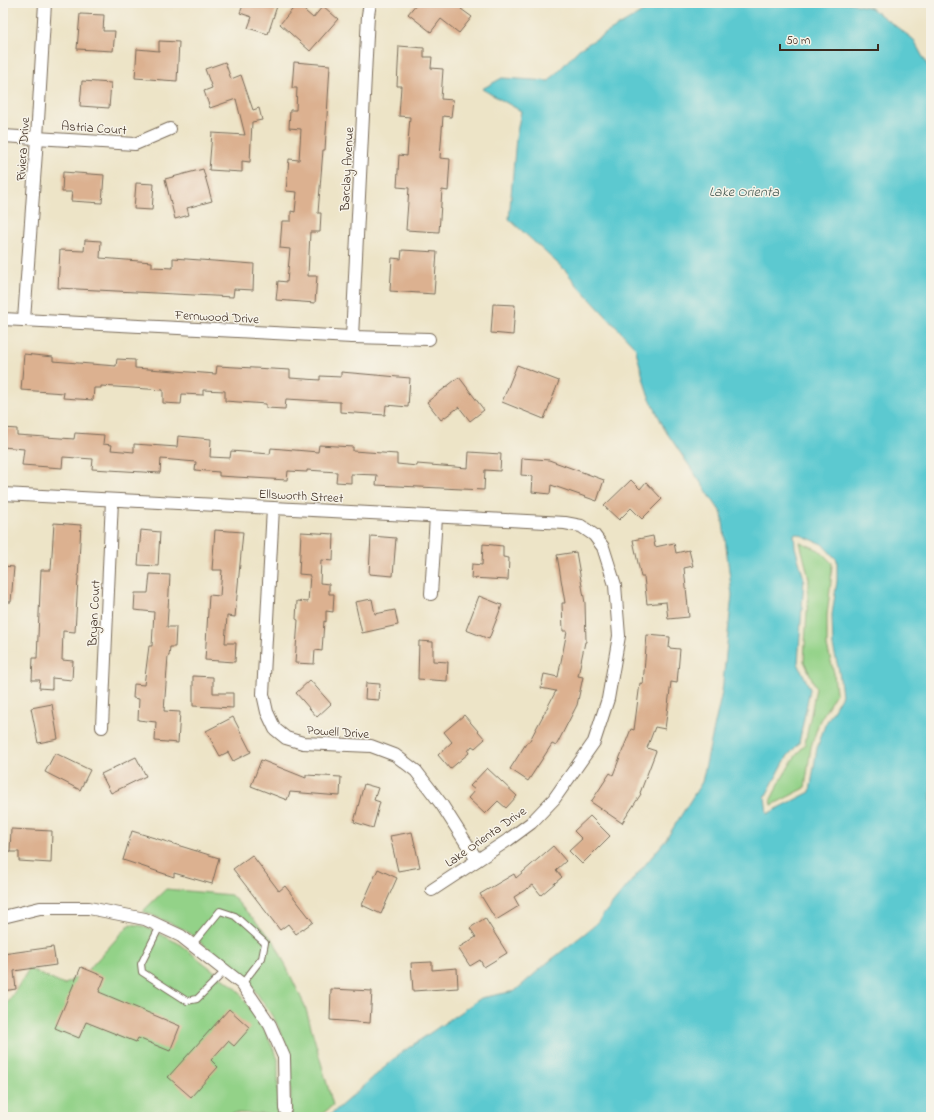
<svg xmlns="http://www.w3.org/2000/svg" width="934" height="1120" viewBox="0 0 934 1120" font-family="'Indie Flower',sans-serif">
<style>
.green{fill:#93d288;stroke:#677e53}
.water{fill:#5cc9d0;stroke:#4c7a77;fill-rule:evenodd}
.building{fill:#dcb190}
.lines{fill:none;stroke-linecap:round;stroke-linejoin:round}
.lane-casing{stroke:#796b59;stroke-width:8}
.street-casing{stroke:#796b59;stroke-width:14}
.lane{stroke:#fff;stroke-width:6}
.street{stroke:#fff;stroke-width:12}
.labels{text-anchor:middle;stroke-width:3;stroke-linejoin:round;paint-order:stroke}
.street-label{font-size:13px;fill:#3b2a1e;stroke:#f7f3e8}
.water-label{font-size:14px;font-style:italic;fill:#455a53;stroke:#f7f3e8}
</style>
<rect width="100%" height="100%" fill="#f7f3e8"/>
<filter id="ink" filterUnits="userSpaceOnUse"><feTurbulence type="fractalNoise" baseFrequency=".025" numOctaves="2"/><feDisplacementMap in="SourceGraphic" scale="8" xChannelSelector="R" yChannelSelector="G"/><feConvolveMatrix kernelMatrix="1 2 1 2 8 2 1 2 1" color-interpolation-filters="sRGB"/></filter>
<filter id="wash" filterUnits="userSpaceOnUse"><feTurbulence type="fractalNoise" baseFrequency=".012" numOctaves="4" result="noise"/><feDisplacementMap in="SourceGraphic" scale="16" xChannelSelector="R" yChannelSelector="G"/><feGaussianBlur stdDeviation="0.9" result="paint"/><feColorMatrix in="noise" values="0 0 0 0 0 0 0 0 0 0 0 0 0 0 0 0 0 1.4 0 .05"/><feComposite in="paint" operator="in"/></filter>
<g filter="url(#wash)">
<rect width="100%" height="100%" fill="#ede4c7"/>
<g class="green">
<path d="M800,542L819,550L832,563L831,581L827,615V646L834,673L836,693L819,722L811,747L805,788L772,805L771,799L781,780L792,761L805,744L816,688L804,661L809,579Z"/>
<path d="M166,889L231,895L274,941L305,1006L333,1105L319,1117L291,1116L290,1053L275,1020L247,979L185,930L143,911Z"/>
<path d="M130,924L143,926L178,943L237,989L264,1029L278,1059V1115L235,1113L219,1117H3V1010L29,969L64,985L89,969Z"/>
</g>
<path class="water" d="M693,3H851L871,8L913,39L931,72V1117H328L401,1053L481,998L515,991L547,963L593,927L665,841L702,782L722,692L732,595L722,514L665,430L647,392L635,347L577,285L566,271L509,219L516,138L521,111L482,89L502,78L549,81L579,49L646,10ZM794,534H798L822,544L837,560V581L832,615L833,646L839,671L842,695L825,725L817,748L810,792L767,814L765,797L787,757L799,743L810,689L798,663L804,579L795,547Z"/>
<g id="blocks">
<g class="building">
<path d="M244,3H278L268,34L248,28L252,17L240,13Z"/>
<path d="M417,3H466L461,9L472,17L459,33L441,19L431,32L408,14Z"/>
<path d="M297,4L313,18L323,6L338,19L310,51L280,24Z"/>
<path d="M80,14L104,15L103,31H115L113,51L77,49Z"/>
<path d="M159,41L179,42L177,81L135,78L137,49L159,51Z"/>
<path d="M399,46L424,48V57H432L431,68L443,69L441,99L453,100L451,117L443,116L440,158L450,159L448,191L442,190L439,232L406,230L409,188L397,187L399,155L407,156L410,117L399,116L401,86H397Z"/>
<path d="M225,62L231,79L241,75L253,110L259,108L262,120L252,122L250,162L242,161V172L209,170L212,133L245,135L236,99L210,108L204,91L212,88L205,69Z"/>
<path d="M294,62L330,65L325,150H323L318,213H321L320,232H310L308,276H317L315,303L276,300L278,281L287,282L290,249L280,248L282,221H291V211L295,212L297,192L286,191L289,159L299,160L301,129L289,128L290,110H296L297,88H292Z"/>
<path d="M82,81L111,83L109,108L80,106Z"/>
<path d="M203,169L212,201L187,208L189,215L175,219L165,179Z"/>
<path d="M63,172L104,175L102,203L71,201L72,192H62Z"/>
<path d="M136,183L154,184L152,210L134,209Z"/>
<path d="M85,240L101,241L100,258L152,262V267L173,268V258L254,264L253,290L234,289L233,297L58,288L60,250L84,251Z"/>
<path d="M402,250L437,252L434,294L390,291L392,258L401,259Z"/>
<path d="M493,304L515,305L513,335L491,333Z"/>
<path d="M24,354L53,357V361L116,366L117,359L135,360V368L216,374L217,366L290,370V378L320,380V376L341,377V372L410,378L408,407L386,405L385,415L340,412V402L286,399L285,409L266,408V404L225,401V391L203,390V395L182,394L181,404L163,403V390L101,386V388H94L93,400L63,398L64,393L21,390Z"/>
<path d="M517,365L559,381L544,419L502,402Z"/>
<path d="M459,377L484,410L470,421L459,407L441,420L427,402Z"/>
<path d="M3,428L17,429V435L74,439L75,433L104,435L103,444L112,445L111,450L134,452V444L177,447L178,436L211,439L210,457L230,458L231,451L270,454L271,448L318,452L319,445L353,447V451L397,454V464L417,466V464L468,468L469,452L501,454L500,471L485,470L484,490L376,485L377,475L351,474V483L336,482L337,472L307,470V472L288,471L287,480L219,476V472L195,470L196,462L161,459L160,473L92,469L93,459L63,457L62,468L22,465L24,449L3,447Z"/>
<path d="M522,458L549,460L604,480L597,501L551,485L550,494L532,492L533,476L521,475Z"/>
<path d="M631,480L640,489L646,482L662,499L642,519L631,508L619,520L604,506Z"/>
<path d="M54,523L81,525L75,632L63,631L62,660L73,661L72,680L52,678V689L39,688L40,680H32L33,658H37L41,570H51Z"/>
<path d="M141,530L160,532L158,566L138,565Z"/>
<path d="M215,530L243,532L235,617L227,616L225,643H236L235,662L205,660L209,595L220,596L222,570H212Z"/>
<path d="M301,532L334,534L333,561L321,560L320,583L329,584V594H334L333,612L326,611V622L324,621L322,651L315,650L314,664L295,663L298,620L296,619L297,601L308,602L310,575L299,574Z"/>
<path d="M371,536L396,538L393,576L369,574Z"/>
<path d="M653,536L655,547L674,543L676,553L689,550L693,566L684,568L689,617L668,619L666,602L647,604L644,577H641L633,540Z"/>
<path d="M483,544L503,546V557L509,558L508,580L471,578L472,564L482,565Z"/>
<path d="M576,552L585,603L586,642H585L578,676L583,677L577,705L556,746L552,744L528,781L510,769L527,742H529L556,691L541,688L544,674L558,677L567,631H563L562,603H565L557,555Z"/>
<path d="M3,566L14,567L11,602H3Z"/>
<path d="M150,574L170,575L167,627H176L175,647H170L169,656H168L164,711L180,712L178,743L155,741L156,722L138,720L139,699L133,698L134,684L144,685L149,646H152L154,612L134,610L135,593H148Z"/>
<path d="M479,596L502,605L489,639L466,630Z"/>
<path d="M372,599L375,614L395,610L398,625L362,633L355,602Z"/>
<path d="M647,635L670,637L669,648L680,649L677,683L671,682L665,729L655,727L647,748L656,751L640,793L641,794L622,823L591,802L610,773L613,775L631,729L634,730L640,683L643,684Z"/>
<path d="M419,641L433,642V661L448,662L447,681L418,679Z"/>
<path d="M193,676L213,677V693H233V708L193,706Z"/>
<path d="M310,680L331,704L317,717L296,693Z"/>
<path d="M366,683L380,684L379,700L365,699Z"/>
<path d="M52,704L58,739L38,743L31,708Z"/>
<path d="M464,715L485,739L475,748L472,746L468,751L469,753L450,769L438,755L452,742L444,732Z"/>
<path d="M233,717L251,752L233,761L228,752L220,756L206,731Z"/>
<path d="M55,753L90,770L80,790L45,772Z"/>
<path d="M136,757L146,776L111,793L101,774Z"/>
<path d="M261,760L306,778V775L341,777L340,796L290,792L287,800L251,786Z"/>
<path d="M487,768L517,796L506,808L498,801L485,814L468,798L475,790L470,786Z"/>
<path d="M364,784L378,788L374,800L380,802L373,828L354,822Z"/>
<path d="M590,816L610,836L582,864L569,851L582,839L574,831Z"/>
<path d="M11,829L52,831L51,863L19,861V852H10Z"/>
<path d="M132,831L219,858L212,884L174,873V877L123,860Z"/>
<path d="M412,832L420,867L398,871L390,836Z"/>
<path d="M553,846L566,861L556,870L562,877L541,895L533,885L514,897L519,906L496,920L480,894L514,874L516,878Z"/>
<path d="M252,855L279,891L285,886L313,922L296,934L288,924L280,930L233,869Z"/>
<path d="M378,869L397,878L381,914L362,905Z"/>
<path d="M485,918L507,953L484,967L480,960L470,966L458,948L476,937L470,928Z"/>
<path d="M53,947L56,965L14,971L16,989L3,991V954Z"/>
<path d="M432,962V970L457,968L458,988L413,991L411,963Z"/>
<path d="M81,967L105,977L99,992L180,1026L170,1051L138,1038L136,1042L86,1022L79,1038L55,1028Z"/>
<path d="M331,989L372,991L370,1023L330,1020Z"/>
<path d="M229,1009L250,1028L234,1046L228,1041L211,1060L218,1067L191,1097L168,1077Z"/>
</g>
</g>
</g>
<g filter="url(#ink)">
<use href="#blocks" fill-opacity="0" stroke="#796b59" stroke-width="1"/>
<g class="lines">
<defs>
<g id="lane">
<path d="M160,926L141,964L142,972L187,1001L197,999L225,971"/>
<path d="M192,945L220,911L235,916L265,943L262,958L242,984"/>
</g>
<g id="street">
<path d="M3,136L135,144L170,129"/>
<path d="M3,319L352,337L429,339"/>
<path d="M24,320L37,138L45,3"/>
<path d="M352,337L368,15L370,3"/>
<path d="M3,494L565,523L581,526L594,535L603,547L615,585L619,636L608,699L594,742L554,799L531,823L508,840L432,890"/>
<path d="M273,508L263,694L267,712L275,729L286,738L303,743L371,746L395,755L416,771L442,805L477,860"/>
<path d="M431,594L436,517"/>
<path d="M102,727L112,500"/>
<path d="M3,917L40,908H89L145,919L181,936L242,984L270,1025L284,1057L285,1109"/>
</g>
</defs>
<use href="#lane" class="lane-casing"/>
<use href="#street" class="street-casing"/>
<use href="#lane" class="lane"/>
<use href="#street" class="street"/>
</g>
</g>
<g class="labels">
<g class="street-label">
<text transform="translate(94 127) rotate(4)" y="5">Astria Court</text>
<text transform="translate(22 149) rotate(-86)" y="5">Riviera Drive</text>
<text transform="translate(346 169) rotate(-87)" y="5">Barclay Avenue</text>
<text transform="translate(217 316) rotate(3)" y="5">Fernwood Drive</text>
<text transform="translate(301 495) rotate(3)" y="5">Ellsworth Street</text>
<text transform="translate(93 613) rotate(-87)" y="5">Bryan Court</text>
<text transform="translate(338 731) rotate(4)" y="5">Powell Drive</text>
<text transform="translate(485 836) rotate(-35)" y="5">Lake Orienta Drive</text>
</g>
<g class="water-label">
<text x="744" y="196">Lake Orienta</text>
</g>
</g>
<rect width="934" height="1120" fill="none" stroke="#f7f3e8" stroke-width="16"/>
<path d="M780 44v6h98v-6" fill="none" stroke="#3b2a1e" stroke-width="2"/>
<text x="786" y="44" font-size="12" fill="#3b2a1e" stroke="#f7f3e8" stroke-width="3" paint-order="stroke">50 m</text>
</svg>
